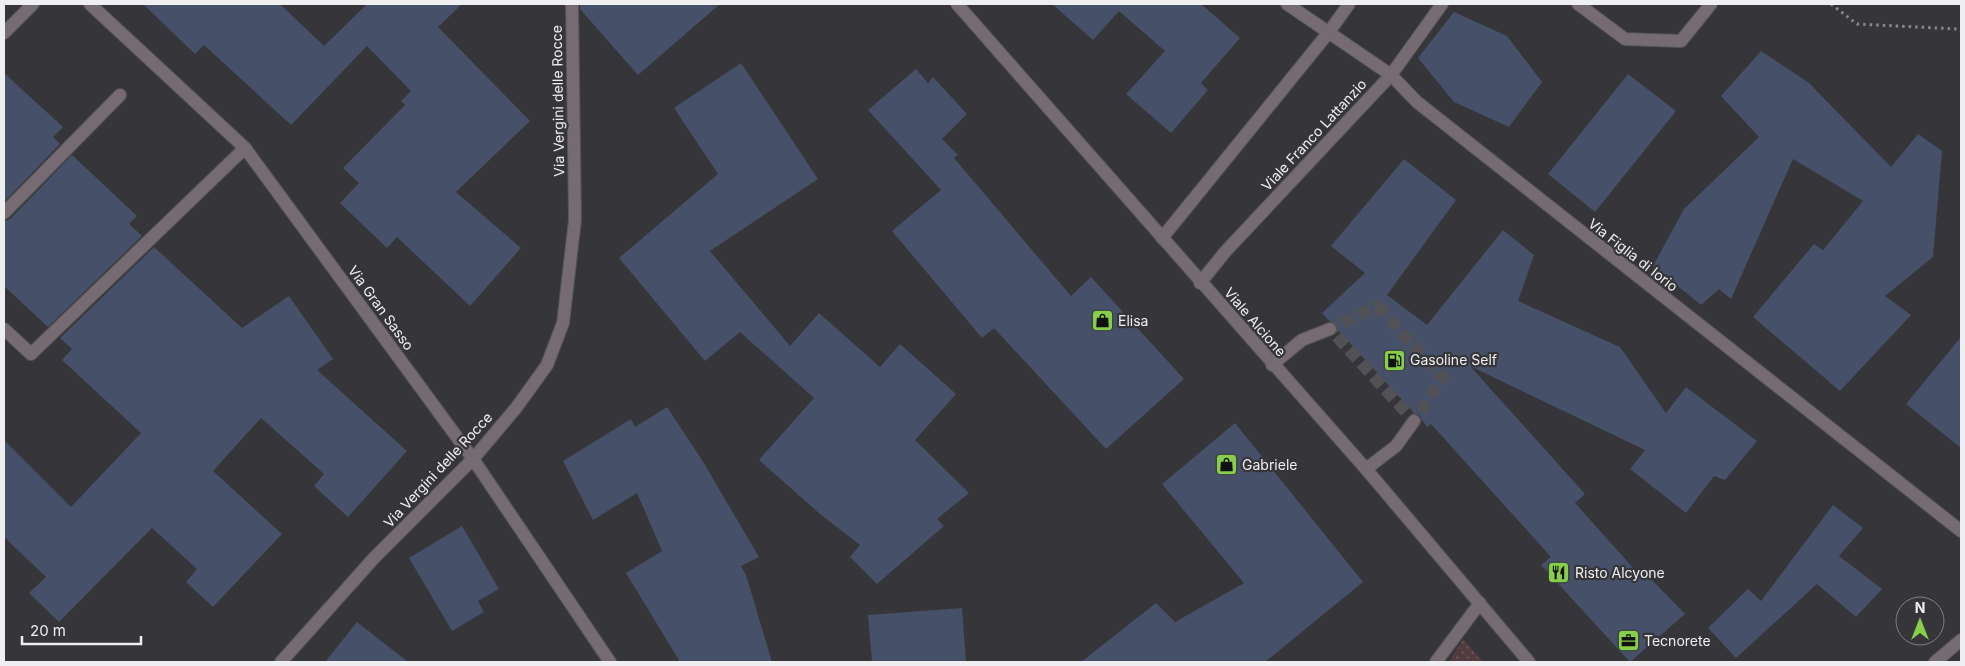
<svg xmlns="http://www.w3.org/2000/svg" width="1965" height="666" viewBox="0 0 1965 666" font-family="Inter,sans-serif">
<style>
.grass{fill:url(#grass-dots)}
.building{fill:#465068}
.lines{fill:none;stroke-linecap:round;stroke-linejoin:round}
.minor-tunnel{stroke:#525155;stroke-width:12;stroke-dasharray:12 6;stroke-linecap:butt}
.minor-casing{stroke:#545356;stroke-width:14}
.path{stroke:#88878a;stroke-width:3;stroke-dasharray:2.5 4;stroke-linecap:butt}
.minor{stroke:#766b73;stroke-width:12}
.labels{text-anchor:middle;stroke-width:4.5;stroke-linejoin:round;paint-order:stroke}
.street-label{font-size:14px;fill:#efeef1;stroke:#363539}
.poi-label{font-size:14px;fill:#efeef1;stroke:#363539;text-anchor:start}
</style>
<defs>
<pattern id="grass-dots" width="8" height="8" patternUnits="userSpaceOnUse" patternTransform="scale(1.25)"><rect width="8" height="8" fill="#523c40"/><path d="M2 2h.1M6 6h.1" fill="none" stroke="#6b585c" stroke-width="1.8" stroke-linecap="round"/></pattern>
</defs>
<rect width="100%" height="100%" fill="#363539"/>
<path class="grass" d="M1463,639L1483,662H1449Z"/>
<g class="building">
<path d="M143,4H280L324,46L367,4H462L438,27L530,121L456,192L521,248L470,306L397,237L387,248L340,203L359,183L343,168L405,105L401,101L411,91L367,46L291,125L204,45L195,54Z"/>
<path d="M580,4H720L638,75L580,9Z"/>
<path d="M1052,4H1201L1240,38L1201,83L1208,90L1171,133L1126,94L1165,51L1119,11L1093,40Z"/>
<path d="M1454,12L1507,36L1542,82L1509,127L1454,102L1418,58Z"/>
<path d="M1761,51L1809,83L1891,167L1918,134L1942,151L1933,257L1885,296L1911,315L1840,391L1753,317L1814,244L1823,250L1863,201L1793,159L1731,299L1719,289L1701,305L1653,266L1684,209L1759,137L1721,96Z"/>
<path d="M741,63L818,179L710,251L790,346L819,313L880,367L900,344L956,394L915,440L969,493L937,519L944,526L877,584L850,557L860,545L820,514L759,460L814,398L740,332L705,361L619,258L718,174L674,108Z"/>
<path d="M916,69L928,83L933,77L967,114L942,139L958,155L954,158L1071,296L1091,277L1184,379L1106,449L994,328L982,338L892,231L941,190L868,110Z"/>
<path d="M4,73L63,127L53,137L60,144L4,202Z"/>
<path d="M1628,74L1676,111L1595,212L1548,174Z"/>
<path d="M72,155L137,216L129,224L142,236L48,327L4,286V221L10,219Z"/>
<path d="M1404,159L1456,200L1387,295L1427,325L1503,230L1534,255L1518,301L1620,347L1666,413L1686,387L1757,441L1725,480L1714,476L1686,513L1630,469L1645,450L1470,366L1585,494L1575,503L1645,581L1649,577L1685,614L1630,662L1541,565L1551,557L1431,424L1427,427L1419,415L1414,413L1338,330L1335,323L1329,321L1322,313L1365,273L1331,246Z"/>
<path d="M154,247L242,328L289,296L333,359L317,370L407,451L348,517L314,486L324,474L261,418L213,471L282,534L213,607L186,582L197,569L152,528L59,622L29,593L46,577L4,537V440L71,507L141,433L62,360L72,349L60,338Z"/>
<path d="M1961,337V448L1906,404Z"/>
<path d="M667,407L702,460L759,557L741,566L746,575L772,662H680L626,573L662,551L637,493L593,520L563,461L631,419L635,427Z"/>
<path d="M1235,423L1363,582L1265,662H1081L1156,603L1175,622L1244,583L1162,484Z"/>
<path d="M1833,505L1863,528L1839,556L1882,589L1856,617L1817,584L1736,658L1708,628L1748,589L1761,601Z"/>
<path d="M462,526L499,589L478,601L484,612L452,631L409,558Z"/>
<path d="M962,608L966,662H872L868,615Z"/>
<path d="M357,622L408,662H325Z"/>
</g>
<g class="lines">
<path class="minor-tunnel" d="M1377,306L1443,378L1414,421L1330,329Z"/>
<defs>
<g id="minor">
<path d="M90,4L245,148L473,459L610,662"/>
<path d="M957,4L1366,469L1529,662"/>
<path d="M1287,4L1391,75L1417,102L1961,531"/>
<path d="M1578,4L1625,39L1681,41L1711,4"/>
<path d="M4,33L33,4"/>
<path d="M4,213L120,95"/>
<path d="M1162,238L1329,32L1349,4"/>
<path d="M1200,283L1225,252L1391,75L1442,4"/>
<path d="M4,329L31,354L245,148"/>
<path d="M1272,365L1302,340L1330,329"/>
<path d="M1366,469L1396,446L1414,421"/>
<path d="M281,662L374,558L473,459L516,408L547,365L563,323L575,220L572,4"/>
<path d="M1436,662L1480,603"/>
<path d="M1935,662L1961,640"/>
</g>
</defs>
<use href="#minor" class="minor-casing"/>
<path class="path" d="M1831,4L1857,24L1957,29L1961,31"/>
<use href="#minor" class="minor"/>
</g>
<defs>
<symbol id="shop-square" viewBox="-11 -11 22 22"><rect x="-9" y="-9" width="18" height="18" rx="4" fill="#87cf4a" stroke="#363539"/><path d="M-5-2.5h2.3a2.7 3.5 0 0 1 5.4 0H5L5.5 6h-11ZM-1.5-2.5h3a1.5 2.3 0 0 0-3 0Z" fill="#111"/></symbol>
<symbol id="fuel-square" viewBox="-11 -11 22 22"><rect x="-9" y="-9" width="18" height="18" rx="4" fill="#87cf4a" stroke="#363539"/><path d="M-5.5-6h7V0h2V4h1.3V-2.5L3-4.5l.8-.8L6-3V5H2.5V1h-1V6h-7ZM-4.2-4.7v3.2H.2V-4.7Z" fill="#111"/></symbol>
<symbol id="restaurant-square" viewBox="-11 -11 22 22"><rect x="-9" y="-9" width="18" height="18" rx="4" fill="#87cf4a" stroke="#363539"/><path d="M-5-6h1v4h1v-4h1v4h1v-4h1v5L-1.5 .5V6h-2V.5L-5-1ZM5-6V6H3V1.5H1.5Q1.5-4 5-6Z" fill="#111"/></symbol>
<symbol id="office-square" viewBox="-11 -11 22 22"><rect x="-9" y="-9" width="18" height="18" rx="4" fill="#87cf4a" stroke="#363539"/><path d="M-6-3h4V-5.5h4V-3h4V5H-6ZM-1-4.5V-3h2v-1.5ZM-6 0V1H6V0Z" fill="#111"/></symbol>
</defs>
<g fill-rule="evenodd">
<use href="#shop-square" x="1090" y="308" width="25" height="25"/>
<use href="#fuel-square" x="1382" y="348" width="25" height="25"/>
<use href="#shop-square" x="1214" y="452" width="25" height="25"/>
<use href="#restaurant-square" x="1546" y="560" width="25" height="25"/>
<use href="#office-square" x="1616" y="628" width="25" height="25"/>
</g>
<g class="labels">
<g class="street-label">
<text transform="translate(558 101) rotate(-91)" y="5">Via Vergini delle Rocce</text>
<text transform="translate(1314 135) rotate(-47)" y="5">Viale Franco Lattanzio</text>
<text transform="translate(1633 255) rotate(38)" y="5">Via Figlia di Iorio</text>
<text transform="translate(381 308) rotate(54)" y="5">Via Gran Sasso</text>
<text transform="translate(1255 322) rotate(49)" y="5">Viale Alcione</text>
<text transform="translate(438 470) rotate(-47)" y="5">Via Vergini delle Rocce</text>
</g>
<g class="poi-label">
<text x="1118" y="326">Elisa</text>
<text x="1410" y="365">Gasoline Self</text>
<text x="1242" y="470">Gabriele</text>
<text x="1575" y="578">Risto Alcyone</text>
<text x="1644" y="646">Tecnorete</text>
</g>
</g>
<rect width="1965" height="666" fill="none" stroke="#efeef1" stroke-width="10"/>
<g transform="translate(1920 621)"><circle r="24" fill="#363539" stroke="#807f83"/>
<path d="M0-4L9 19L0 12L-9 19Z" fill="#87cf4a"/>
<text y="-8" font-size="14" font-weight="bold" text-anchor="middle" fill="#efeef1">N</text>
</g>
<path d="M22 636v8h119v-8" fill="none" stroke="#efeef1" stroke-width="2.5"/>
<text x="30" y="636" font-size="15" fill="#efeef1" stroke="#363539" stroke-width="4" paint-order="stroke">20 m</text>
</svg>
